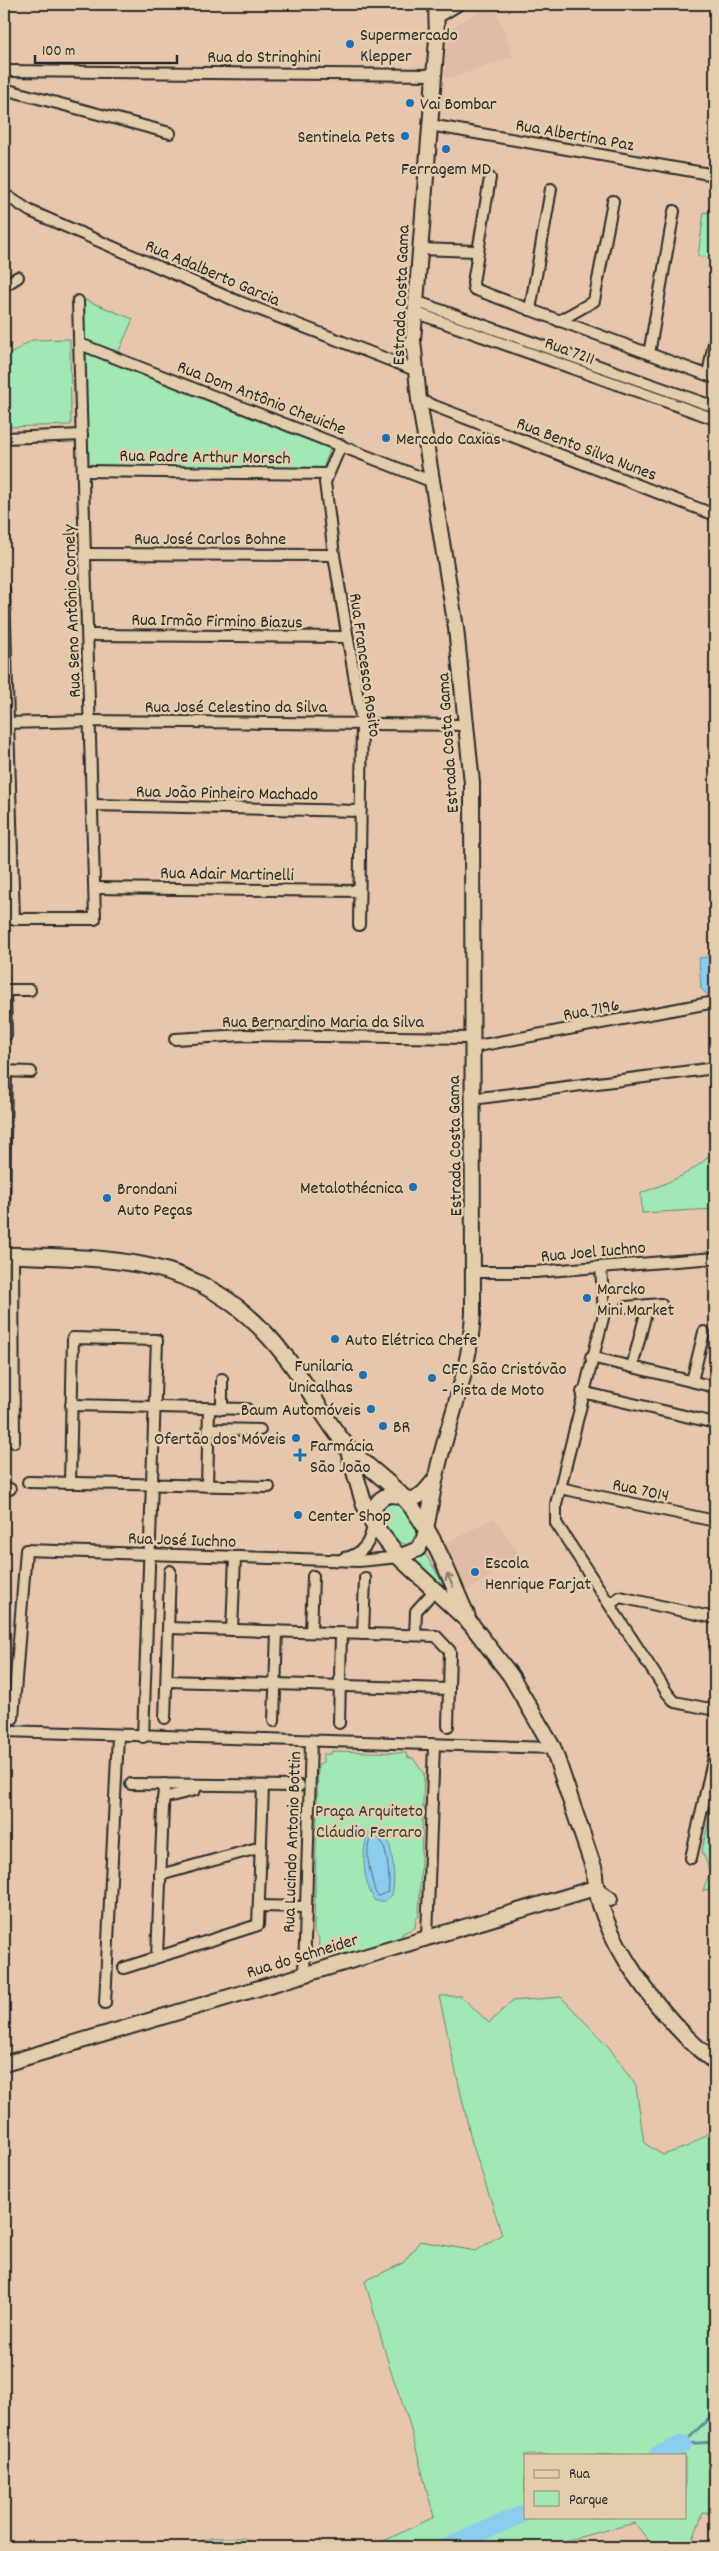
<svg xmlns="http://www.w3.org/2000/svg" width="719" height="2551" viewBox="0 0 719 2551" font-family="Dekko,sans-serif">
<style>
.built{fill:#e1baa8}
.green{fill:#a1e8b5;stroke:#668a70;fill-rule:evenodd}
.water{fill:#8bcdec;stroke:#658c9f}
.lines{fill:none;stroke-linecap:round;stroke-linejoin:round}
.shore{stroke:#516c78;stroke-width:1}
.stream{stroke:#658c9f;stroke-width:3}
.river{stroke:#8bcdec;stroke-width:18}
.street-casing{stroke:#2b2b2b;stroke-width:14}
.secondary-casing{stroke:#2b2b2b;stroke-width:18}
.primary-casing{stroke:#2b2b2b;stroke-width:19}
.street{stroke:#e3cdac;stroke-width:10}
.secondary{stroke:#e3cdac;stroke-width:14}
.primary{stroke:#e3cdac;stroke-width:15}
.oneway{stroke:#877c6c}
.poi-dot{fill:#1f6fb2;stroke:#e3cdac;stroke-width:2}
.labels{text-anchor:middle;stroke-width:5;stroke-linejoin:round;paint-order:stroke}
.poi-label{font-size:18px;fill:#2b2b2b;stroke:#e3cdac;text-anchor:start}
.street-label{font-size:18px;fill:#2b2b2b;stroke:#e3cdac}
.park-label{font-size:18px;fill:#373e39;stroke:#e3cdac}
</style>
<rect width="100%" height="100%" fill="#e8c6ae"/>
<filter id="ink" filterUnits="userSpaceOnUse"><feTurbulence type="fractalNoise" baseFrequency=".02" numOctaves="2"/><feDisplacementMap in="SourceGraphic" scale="10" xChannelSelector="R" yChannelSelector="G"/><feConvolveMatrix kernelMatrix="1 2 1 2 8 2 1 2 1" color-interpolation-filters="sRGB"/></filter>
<g filter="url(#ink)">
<g class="built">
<path d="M490,4H494L513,57L454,77L445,78L448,30Z"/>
<path d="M494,1518L519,1553L469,1591L440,1547Z"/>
</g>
<g class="green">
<path d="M704,212L715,214V259L698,256Z"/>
<path d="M83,299L133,319L118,353L84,339Z"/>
<path d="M70,339L71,425L8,427V394L4,383V358L32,340Z"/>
<path d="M84,352L331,446L323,469L87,465Z"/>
<path d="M715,1150V1209L642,1213L641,1193C670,1182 694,1173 715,1150Z"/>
<path d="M394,1503C404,1507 417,1525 417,1535L411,1544C396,1548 378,1523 382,1509L387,1504Z"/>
<path d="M423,1550L447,1590L444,1594L409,1559Z"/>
<path d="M332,1751L406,1753L408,1758H413L424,1774L419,1916L416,1919L415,1928L403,1933L401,1937L328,1960L318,1953L319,1938L314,1932L318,1765L323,1762V1754H331Z"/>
<path d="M715,1795V1889L703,1891L710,1872L702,1850Z"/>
<path d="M439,1996H461L489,2023L512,2001L561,1997L609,2047L636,2086L644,2143L663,2155L689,2146L715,2128V2514L703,2513L690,2547H653L635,2523L541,2547H450L447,2543L436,2547H371L434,2517L408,2419L390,2369L365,2281L403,2263L420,2241L476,2251L502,2234L472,2143ZM525,2455H685V2517H525Z"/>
<path d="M211,2538H243L259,2547H183Z"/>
</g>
<g class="water">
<path d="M715,956V994L708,995L701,989L699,958Z"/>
<path d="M374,1827C377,1829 382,1831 384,1833C393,1845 396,1881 392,1895L385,1901H375C363,1882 360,1850 370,1829Z"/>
</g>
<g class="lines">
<path class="shore" d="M375,1834C387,1839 391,1880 388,1892L378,1896L375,1892C372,1877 360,1844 375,1834Z"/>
<g class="stream">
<path d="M683,2444L715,2412"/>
<path d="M683,2444L715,2442"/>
</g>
<g class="river">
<path d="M658,2455L683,2444"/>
<path d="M447,2547L525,2513"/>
</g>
<defs>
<g id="street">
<path d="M437,18L460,4"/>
<path d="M4,71L434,75"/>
<path d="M4,89L170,133"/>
<path d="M430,125L715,175"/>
<path d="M490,178L473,283L474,289L715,378"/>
<path d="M4,194L30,211L232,299L415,370"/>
<path d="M419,249L476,251"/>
<path d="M4,286L18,277"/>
<path d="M415,301L715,407"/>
<path d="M530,310L551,189"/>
<path d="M414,312L715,419"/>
<path d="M559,321L594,301L613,201"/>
<path d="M80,344L433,482"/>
<path d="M649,354L674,211"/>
<path d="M708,375L715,337"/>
<path d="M419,400L715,515"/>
<path d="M4,438L82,435"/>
<path d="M341,445L325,482L334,555L362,723L359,925"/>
<path d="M83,471L327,474"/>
<path d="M85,554L334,555"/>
<path d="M4,589L14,919"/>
<path d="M88,635L347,637"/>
<path d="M4,723L90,721L468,725"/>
<path d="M92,805L360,811"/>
<path d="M95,888L359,891"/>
<path d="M4,919H95L78,301"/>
<path d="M4,990H30"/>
<path d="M5,990L6,1035"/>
<path d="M175,1039L244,1035L471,1038"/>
<path d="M472,1047L715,1002"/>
<path d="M4,1071L31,1072"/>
<path d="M472,1099L715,1068"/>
<path d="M4,1216L6,1071"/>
<path d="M13,1256L14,1442"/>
<path d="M601,1267L604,1314L556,1504V1523L668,1694L675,1702L715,1710"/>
<path d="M474,1272H535L715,1258"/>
<path d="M626,1307L661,1304"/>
<path d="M591,1357L715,1387"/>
<path d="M632,1367L648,1305"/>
<path d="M692,1381L704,1332"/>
<path d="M582,1392L715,1423"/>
<path d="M71,1405L247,1409"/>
<path d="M222,1409V1379"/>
<path d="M209,1429L260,1430"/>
<path d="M28,1482L269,1487"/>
<path d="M70,1483L73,1338L157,1340L143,1737"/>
<path d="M207,1486L209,1409"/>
<path d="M560,1488L715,1521"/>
<path d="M4,1489H10"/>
<path d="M344,1558C363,1555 371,1542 373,1524"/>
<path d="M610,1604L620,1597L715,1618"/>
<path d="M168,1628L436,1636L450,1651L448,1726"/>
<path d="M232,1630L235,1557"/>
<path d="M311,1632L313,1576"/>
<path d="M363,1634L365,1578"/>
<path d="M415,1635L416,1611L435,1590"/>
<path d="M167,1681L449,1689"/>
<path d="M13,1718L26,1550L359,1561L399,1557"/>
<path d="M165,1718L170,1571"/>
<path d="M274,1721L277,1631"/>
<path d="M339,1723L341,1633"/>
<path d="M4,1731L553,1748"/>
<path d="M131,1784L299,1786"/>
<path d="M163,1798L195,1790V1785"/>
<path d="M691,1858L715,1752"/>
<path d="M160,1875L261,1847"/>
<path d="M259,1906L306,1907"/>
<path d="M427,1937L434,1745"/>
<path d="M157,1957L164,1784"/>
<path d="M124,1968L258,1925L263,1786"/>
<path d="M304,1974L311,1741"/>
<path d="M105,2003L118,1736"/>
</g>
<g id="secondary">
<path d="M373,1524C372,1511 376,1496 392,1495C400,1495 407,1501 415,1498C424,1495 429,1486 435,1479"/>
<path d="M399,1557L418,1549L424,1538C431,1508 434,1478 443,1448C456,1401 470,1364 473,1314L472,783L456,628L419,400L413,340L437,39L436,4"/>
<path d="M4,2064L595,1888L610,1899"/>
</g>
<g id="primary">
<path d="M4,1255C121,1259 206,1254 285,1356C308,1384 323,1419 347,1446C364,1465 386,1479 403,1497C432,1527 450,1579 467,1616"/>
<path d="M347,1446L364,1504L373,1524L399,1557L471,1624L511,1676L553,1748L594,1869C596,1934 664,2024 715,2062"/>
</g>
</defs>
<use href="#street" class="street-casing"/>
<use href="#secondary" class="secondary-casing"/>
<use href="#primary" class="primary-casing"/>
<use href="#street" class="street"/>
<use href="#secondary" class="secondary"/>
<use href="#primary" class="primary"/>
</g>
<defs><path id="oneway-shaft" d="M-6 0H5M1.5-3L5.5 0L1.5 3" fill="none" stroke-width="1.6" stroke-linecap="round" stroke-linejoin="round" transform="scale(1.25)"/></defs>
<use class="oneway" href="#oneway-shaft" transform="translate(450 1580) rotate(-116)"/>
</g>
<g class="poi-dot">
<circle cx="350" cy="44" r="5"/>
<circle cx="410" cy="103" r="5"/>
<circle cx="405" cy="136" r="5"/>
<circle cx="446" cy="149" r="5"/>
<circle cx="386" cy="438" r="5"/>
<circle cx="413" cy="1187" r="5"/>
<circle cx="107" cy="1198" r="5"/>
<circle cx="587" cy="1298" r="5"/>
<circle cx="335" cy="1339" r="5"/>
<circle cx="363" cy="1375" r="5"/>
<circle cx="432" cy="1378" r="5"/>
<circle cx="371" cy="1409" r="5"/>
<circle cx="383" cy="1426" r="5"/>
<circle cx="296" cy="1438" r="5"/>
<path d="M297.5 1447.5h5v5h5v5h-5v5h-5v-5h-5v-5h5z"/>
<circle cx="298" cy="1515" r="5"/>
<circle cx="475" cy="1572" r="5"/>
</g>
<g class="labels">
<g class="poi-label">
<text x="360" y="40">Supermercado<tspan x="360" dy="21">Klepper</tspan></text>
<text x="420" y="109">Vai Bombar</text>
<text x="395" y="142" text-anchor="end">Sentinela Pets</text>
<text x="446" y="174" text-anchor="middle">Ferragem MD</text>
<text x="396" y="444">Mercado Caxias</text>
<text x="403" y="1193" text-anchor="end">Metalothécnica</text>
<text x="117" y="1194">Brondani<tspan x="117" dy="21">Auto Peças</tspan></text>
<text x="597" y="1294">Marcko<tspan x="597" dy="21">Mini Market</tspan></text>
<text x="345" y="1345">Auto Elétrica Chefe</text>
<text x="353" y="1371" text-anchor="end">Funilaria<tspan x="353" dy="21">Unicalhas</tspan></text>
<text x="442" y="1374">CFC São Cristóvão<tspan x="442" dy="21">- Pista de Moto</tspan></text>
<text x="361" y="1415" text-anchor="end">Baum Automóveis</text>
<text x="393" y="1432">BR</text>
<text x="286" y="1444" text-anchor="end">Ofertão dos Móveis</text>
<text x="310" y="1451">Farmácia<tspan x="310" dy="21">São João</tspan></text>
<text x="308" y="1521">Center Shop</text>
<text x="485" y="1568">Escola<tspan x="485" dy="21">Henrique Farjat</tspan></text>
</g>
<g class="street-label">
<text x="264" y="62">Rua do Stringhini</text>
<text transform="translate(575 134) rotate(10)" y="6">Rua Albertina Paz</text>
<text transform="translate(213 272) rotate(23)" y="6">Rua Adalberto Garcia</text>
<text transform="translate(400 295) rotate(-88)" y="6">Estrada Costa Gama</text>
<text transform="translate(570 350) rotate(20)" y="6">Rua 7211</text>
<text transform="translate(262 397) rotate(21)" y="6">Rua Dom Antônio Cheuiche</text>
<text transform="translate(587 448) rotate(21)" y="6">Rua Bento Silva Nunes</text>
<text transform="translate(205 456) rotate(1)" y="6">Rua Padre Arthur Morsch</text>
<text x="210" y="544">Rua José Carlos Bohne</text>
<text transform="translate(71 611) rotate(-92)" y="6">Rua Seno Antônio Cornely</text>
<text transform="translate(217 620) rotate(1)" y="6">Rua Irmão Firmino Biazus</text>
<text transform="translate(366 665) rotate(82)" y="6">Rua Francesco Rosito</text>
<text x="236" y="712">Rua José Celestino da Silva</text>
<text transform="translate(447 743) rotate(-94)" y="6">Estrada Costa Gama</text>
<text transform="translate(227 792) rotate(1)" y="6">Rua João Pinheiro Machado</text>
<text transform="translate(227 873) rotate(1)" y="6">Rua Adair Martinelli</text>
<text transform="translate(591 1009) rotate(-11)" y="6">Rua 7196</text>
<text x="323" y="1027">Rua Bernardino Maria da Silva</text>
<text transform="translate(454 1146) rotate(-91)" y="6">Estrada Costa Gama</text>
<text transform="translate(593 1251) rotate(-5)" y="6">Rua Joel Iuchno</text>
<text transform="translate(641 1489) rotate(12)" y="6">Rua 7014</text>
<text transform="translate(182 1539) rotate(2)" y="6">Rua José Iuchno</text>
<text transform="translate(291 1842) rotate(-88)" y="6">Rua Lucindo Antonio Bottin</text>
<text transform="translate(302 1955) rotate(-17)" y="6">Rua do Schneider</text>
</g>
<g class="park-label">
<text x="369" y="1816">Praça Arquiteto<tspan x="369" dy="21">Cláudio Ferraro</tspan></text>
</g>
</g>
<rect width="719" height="2551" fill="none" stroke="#e3cdac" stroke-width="20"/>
<rect x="10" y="10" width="699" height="2531" fill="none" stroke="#2b2b2b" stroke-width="2" filter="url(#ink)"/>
<rect x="524" y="2454" width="162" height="65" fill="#e3cdac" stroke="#998c78"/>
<rect x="534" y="2470" width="25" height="8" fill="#e3cdac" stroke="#998c78"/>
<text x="569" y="2478" font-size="15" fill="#2b2b2b">Rua</text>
<rect x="534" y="2491" width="25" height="15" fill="#a1e8b5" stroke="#998c78"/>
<text x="569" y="2504" font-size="15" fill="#2b2b2b">Parque</text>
<path d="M35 55v8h142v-8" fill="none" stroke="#2b2b2b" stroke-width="2.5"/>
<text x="42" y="55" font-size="15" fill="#2b2b2b" stroke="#e3cdac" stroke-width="4" paint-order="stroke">100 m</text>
</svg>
